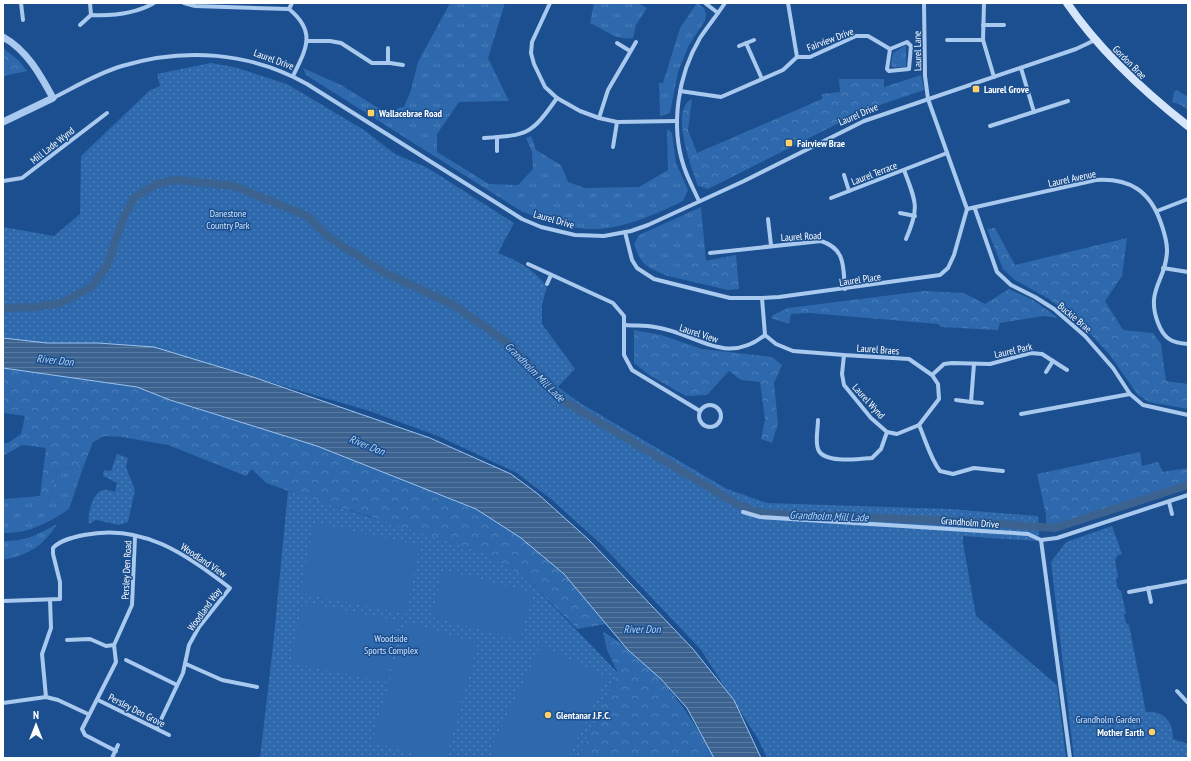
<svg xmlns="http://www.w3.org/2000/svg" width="1191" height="761" viewBox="0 0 1191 761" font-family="'PT Sans Narrow',sans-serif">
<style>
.grass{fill:url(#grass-tufts)}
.forest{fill:url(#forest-crowns)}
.park{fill:url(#park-dots)}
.pitch{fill:#2e69ad}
.water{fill:url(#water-rules);stroke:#9cc4f0}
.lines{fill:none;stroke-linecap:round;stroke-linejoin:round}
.canal{stroke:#3c6290;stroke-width:8}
.minor{stroke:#a9c9ee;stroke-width:4}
.tertiary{stroke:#a9c9ee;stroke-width:7}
.secondary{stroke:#d6e6fa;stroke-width:8}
.poi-dot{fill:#ffd166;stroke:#1b4f8f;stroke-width:1.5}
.labels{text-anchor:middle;stroke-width:3;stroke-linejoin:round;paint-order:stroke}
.street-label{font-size:10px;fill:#fff;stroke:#1b4f8f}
.poi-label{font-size:10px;font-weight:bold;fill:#fff;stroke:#1b4f8f;text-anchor:start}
.park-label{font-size:10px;fill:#cfe3fa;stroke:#1b4f8f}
.water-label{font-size:11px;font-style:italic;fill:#b5d3f5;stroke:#1b4f8f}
</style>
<defs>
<pattern id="grass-tufts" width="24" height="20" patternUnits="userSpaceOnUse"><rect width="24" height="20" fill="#2e69ad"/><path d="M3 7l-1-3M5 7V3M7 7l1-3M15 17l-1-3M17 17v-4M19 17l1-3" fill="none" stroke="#4d80b9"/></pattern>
<pattern id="forest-crowns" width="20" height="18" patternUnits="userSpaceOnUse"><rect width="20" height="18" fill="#2e69ad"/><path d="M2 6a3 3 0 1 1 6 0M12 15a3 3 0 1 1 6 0" fill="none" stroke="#4d80b9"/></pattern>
<pattern id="park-dots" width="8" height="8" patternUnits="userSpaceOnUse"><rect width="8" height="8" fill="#2e69ad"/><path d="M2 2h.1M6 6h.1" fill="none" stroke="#4d80b9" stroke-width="1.8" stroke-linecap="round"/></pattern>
<pattern id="water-rules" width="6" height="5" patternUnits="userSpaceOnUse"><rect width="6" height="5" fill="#3c6290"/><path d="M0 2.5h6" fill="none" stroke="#597aa1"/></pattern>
</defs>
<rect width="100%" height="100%" fill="#1b4f8f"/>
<g class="grass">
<path d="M450,3H505L488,58L509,101L459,102L437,134V152L489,184L518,185L533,169L532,152L526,138L531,136L536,150L561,165L568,182L585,188L639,187L668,170L667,129L672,133L676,163L688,190L683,201C618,232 589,240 521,211L306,75L303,68L341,85L393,117L398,108L404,107L411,90L418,62Z"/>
<path d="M594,3H638L647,8L636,25L633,38C616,41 605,30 590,23Z"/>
<path d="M697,3L704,8L706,14L705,21L689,45L678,72L670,113L660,116L659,83H663L680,28Z"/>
<path d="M906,45V67H892L891,64L893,53Z"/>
<path d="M1177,90L1188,97V110L1181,105L1172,102L1174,92Z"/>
<path d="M701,207L706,261L668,268V276C647,267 642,267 634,244L639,235Z"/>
<path d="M84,465L69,509C48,523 28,534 3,533V499L40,496L48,500L58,470Z"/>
<path d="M57,524C42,547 30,554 3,560V541C26,541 37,535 57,524Z"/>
</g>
<g class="forest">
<path d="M3,48L19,61L27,71L3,76Z"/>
<path d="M921,75L924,90L865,110L708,189L698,186C692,169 669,109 692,99L688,130L697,153L822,99V94L840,92L839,79H884V87Z"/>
<path d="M995,228L1015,265L1127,238L1122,276L1105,301L1123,330L1153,333L1161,344L1166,381L1188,384V409L1149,402L1138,395L1109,354L1080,323L1049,299L1015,280L1003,269L987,229Z"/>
<path d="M736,255L739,289L728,290L668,276V268Z"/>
<path d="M1009,289L1033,300L1058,318L1043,316L1000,323L998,330L941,327L938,324L810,313L791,314L789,324L771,318L773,315L788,308L924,291L964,293L985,304Z"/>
<path d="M634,330L661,335L702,349L772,357L782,365L774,383L778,424L772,443L761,439L765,420L760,382L741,380L729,371L707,395L686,396L649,375L634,363Z"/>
<path d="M3,368L137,387L170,400L317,446L476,509L521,538L564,574L606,624L577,629L526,578L369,516L314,500L266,483L252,469L246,476L168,445L122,437L104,436L93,442L84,465L58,470L48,500L40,496L46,448L22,445L3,456V443H8L21,434L25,416L3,413Z"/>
<path d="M1140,452L1142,466L1158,462L1163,472L1188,468V483L1055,525H1046V515L1037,474Z"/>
<path d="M603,632C652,659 688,709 714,758H578L618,673L607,650Z"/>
</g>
<g class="park">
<path d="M211,63L234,67L287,84L364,130L395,154L428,168L514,223L498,253C517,260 536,271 547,287L542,304V324L575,369L558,387L580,403L727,489L767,503L950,509L1038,516L1039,532L1037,541L963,536V543L976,616L1057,685L1066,758H767L758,739L701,650L601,544L552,500L517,473L438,436L366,410L204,363L154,347L98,343H47L3,338V227L54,236L80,214L81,156L149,91L160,86L157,74Z"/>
<path d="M117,454L128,458L126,467L135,490L128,522L119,525L96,520L89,524C87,515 92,493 103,490C106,489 112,491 115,492L117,483L103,476L104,470L111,471Z"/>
<path d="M288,491L483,553L526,578L618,673L578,758H260L273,646Z"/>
<path d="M1112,526L1122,554L1118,555L1115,560L1118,577L1116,580L1118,589L1121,591L1126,613L1124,615L1126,623L1129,625L1146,712C1163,710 1174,722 1173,739L1188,744V758H1074L1051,562L1066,542Z"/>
</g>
<g class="pitch">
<path d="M314,523L420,545L406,614L300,593Z"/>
<path d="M444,570L533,593L520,640L431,617Z"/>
<path d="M303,602L399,621L387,682L290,663Z"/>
<path d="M406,622L478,643L446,758H428L372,742Z"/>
<path d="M541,645L607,677L568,758H501L489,752Z"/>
</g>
<path class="water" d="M3,338L47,343H98L154,347L253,377L430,438L511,474L538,494L588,539L693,649L734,700L761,758H714L687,708L661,679L628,650L564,574L521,538L476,509L317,446L170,400L137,387L3,368Z"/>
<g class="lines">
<path class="canal" d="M3,308L34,307L61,303L91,287L107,266L123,219L134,198L156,184L176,180L234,186L307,216L330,238L385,273L452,304L504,340L564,401L737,504L759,513L958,521L1055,528L1188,485"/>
<g class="minor">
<path d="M21,3L23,20"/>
<path d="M90,3L91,15"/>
<path d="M184,3L195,6L289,9C317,32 306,49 293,76"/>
<path d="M550,3L532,42L531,53L534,64L545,87L557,98L580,111L599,118L617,122L677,121"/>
<path d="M705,3L718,13"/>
<path d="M788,3L797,57"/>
<path d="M984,3L983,40L994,77"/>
<path d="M289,9L292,3"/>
<path d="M80,25L91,15C113,16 135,14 154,3"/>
<path d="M983,25H1004"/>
<path d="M947,40H983"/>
<path d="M307,41H330L341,43L372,63H390L403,65"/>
<path d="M907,42L911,46L909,69L889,71L887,69L890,49Z"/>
<path d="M617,43L630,51"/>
<path d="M746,43L762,79"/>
<path d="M739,46L754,40"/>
<path d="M388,48V63"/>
<path d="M1021,68L1034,112"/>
<path d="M680,91L721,97L783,70L797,57H810L856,36H868L890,49"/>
<path d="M53,98C75,87 98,73 122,66C184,47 250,52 307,84L522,219L541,227L575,235L604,236L631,231L648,225L744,181L864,121L1076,49L1095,40"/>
<path d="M599,118L608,90L636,42"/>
<path d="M990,126L1068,101"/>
<path d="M497,137V151"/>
<path d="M484,138C528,135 531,135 557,98"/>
<path d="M613,147L617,122"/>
<path d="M904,170C916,202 920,207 906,239"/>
<path d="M844,175L849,191"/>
<path d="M3,181L22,178L107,113"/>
<path d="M831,198L947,153"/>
<path d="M699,201C694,190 688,179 684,167C670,126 678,75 700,38C708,26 717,15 725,3"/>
<path d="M967,209L1096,180C1130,178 1150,191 1161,223C1164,232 1167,240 1167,250C1167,280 1145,289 1158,323C1164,339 1172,343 1188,344"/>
<path d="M975,209L997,272L1011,285L1035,297L1054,309L1085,336L1113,368L1130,394L1143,405L1188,415"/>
<path d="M1157,211L1188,199"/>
<path d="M900,213L915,216"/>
<path d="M768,219L771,245"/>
<path d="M625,232L632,260L637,268L654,279L730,298H762L779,297L940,275L948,268L954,255L967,209L928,99L925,76L924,3"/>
<path d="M710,253L821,241C846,249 843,267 845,289"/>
<path d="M528,264L613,303L624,316V355L632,370L700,411"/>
<path d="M1163,268L1188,272"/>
<path d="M547,284L551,275"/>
<path d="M762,298L765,335"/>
<path d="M625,325C635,326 645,325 655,327C697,333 725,367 765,335"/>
<path d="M765,335L776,344L793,351L844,355L909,359L932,375L938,384L939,399L919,425L897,434L887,432L871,418L844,385L842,374L844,355"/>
<path d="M1046,372L1053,361"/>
<path d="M932,375L944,364L952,363L990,364L1031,353L1042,354L1067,370"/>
<path d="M956,400L971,402L974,364"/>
<path d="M971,402L982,403"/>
<circle cx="710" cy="416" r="11"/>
<path d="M1021,414L1130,394"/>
<path d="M818,420C818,429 815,441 818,449C823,464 860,459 872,458L881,449L887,432"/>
<path d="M919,425C926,441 930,458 940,471L953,474L974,468L1003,471"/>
<path d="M1169,502L1172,514"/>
<path d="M743,512L760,517L1028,534L1041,540L1057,538L1188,495"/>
<path d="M1041,540L1070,758"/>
<path d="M1148,588L1151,602"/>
<path d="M1129,592L1188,581"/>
<path d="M3,601L60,599V582L53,554V548C60,540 74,537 84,535C143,523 185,554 230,588L199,627L189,645L183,673L157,728"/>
<path d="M67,640L90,639L106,646L114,645"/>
<path d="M126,660L177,685"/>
<path d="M186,664L222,680L257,687"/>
<path d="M1177,691L1188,703"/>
<path d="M46,697L42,654L51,628L50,600"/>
<path d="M98,700L169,735"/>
<path d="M3,703L46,697L58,700L88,714"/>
<path d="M116,751L85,735L82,729L116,662L114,645L132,605L135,536"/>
<path d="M112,758L118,745"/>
</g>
<path class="tertiary" d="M3,37C27,50 41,76 53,98L3,122"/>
<path class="secondary" d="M1067,3C1100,51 1142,90 1188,126"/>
</g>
<g class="poi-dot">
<rect x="972" y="85" width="8" height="8" rx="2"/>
<rect x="367" y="109" width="8" height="8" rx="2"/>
<rect x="785" y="139" width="8" height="8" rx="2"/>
<circle cx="548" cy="715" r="4"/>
<circle cx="1152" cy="732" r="4"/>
</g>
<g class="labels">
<g class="street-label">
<text transform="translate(830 39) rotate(-21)" y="4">Fairview Drive</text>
<text transform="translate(917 51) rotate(-91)" y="4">Laurel Lane</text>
<text transform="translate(274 59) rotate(20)" y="4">Laurel Drive</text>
<text transform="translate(1130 62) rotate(45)" y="4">Gordon Brae</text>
<text transform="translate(858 114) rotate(-23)" y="4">Laurel Drive</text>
<text transform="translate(52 145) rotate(-38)" y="4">Mill Lade Wynd</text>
<text transform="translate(874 173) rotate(-21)" y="4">Laurel Terrace</text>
<text transform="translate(1072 178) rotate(-12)" y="4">Laurel Avenue</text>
<text transform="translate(554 219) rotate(16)" y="4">Laurel Drive</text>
<text transform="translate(801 236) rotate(-3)" y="4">Laurel Road</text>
<text transform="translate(860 279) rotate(-8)" y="4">Laurel Place</text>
<text transform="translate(1075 317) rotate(40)" y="4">Buckie Brae</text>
<text transform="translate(699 333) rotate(18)" y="4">Laurel View</text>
<text transform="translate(878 349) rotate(4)" y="4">Laurel Braes</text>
<text transform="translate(1013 350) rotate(-13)" y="4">Laurel Park</text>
<text transform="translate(869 401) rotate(48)" y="4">Laurel Wynd</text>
<text transform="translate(970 522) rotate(4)" y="4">Grandholm Drive</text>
<text transform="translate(204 560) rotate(34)" y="4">Woodland View</text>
<text transform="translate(126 570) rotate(-87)" y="4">Persley Den Road</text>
<text transform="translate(204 609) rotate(-54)" y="4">Woodland Way</text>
<text transform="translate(137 710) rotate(27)" y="4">Persley Den Grove</text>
</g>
<g class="poi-label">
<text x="984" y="93">Laurel Grove</text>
<text x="379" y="117">Wallacebrae Road</text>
<text x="797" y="147">Fairview Brae</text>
<text x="556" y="719">Glentanar J.F.C.</text>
<text x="1144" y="736" text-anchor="end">Mother Earth</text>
</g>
<g class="park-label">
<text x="228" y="217">Danestone<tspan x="228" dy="12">Country Park</tspan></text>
<text x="391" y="642">Woodside<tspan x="391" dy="12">Sports Complex</tspan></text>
<text x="1108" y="723">Grandholm Garden</text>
</g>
<g class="water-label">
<text transform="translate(55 360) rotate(6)" y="4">River Don</text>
<text transform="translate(535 372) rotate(45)" y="4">Grandholm Mill Lade</text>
<text transform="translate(367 445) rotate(22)" y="4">River Don</text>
<text transform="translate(829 516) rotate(2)" y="4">Grandholm Mill Lade</text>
<text x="642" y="633">River Don</text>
</g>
</g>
<rect width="1191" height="761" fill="none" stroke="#ffffff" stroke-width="8"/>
<g transform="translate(36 725)" stroke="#1b4f8f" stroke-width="3" paint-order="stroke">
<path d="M0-3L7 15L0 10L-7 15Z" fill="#ffffff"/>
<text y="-6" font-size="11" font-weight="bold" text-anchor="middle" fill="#ffffff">N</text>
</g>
</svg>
